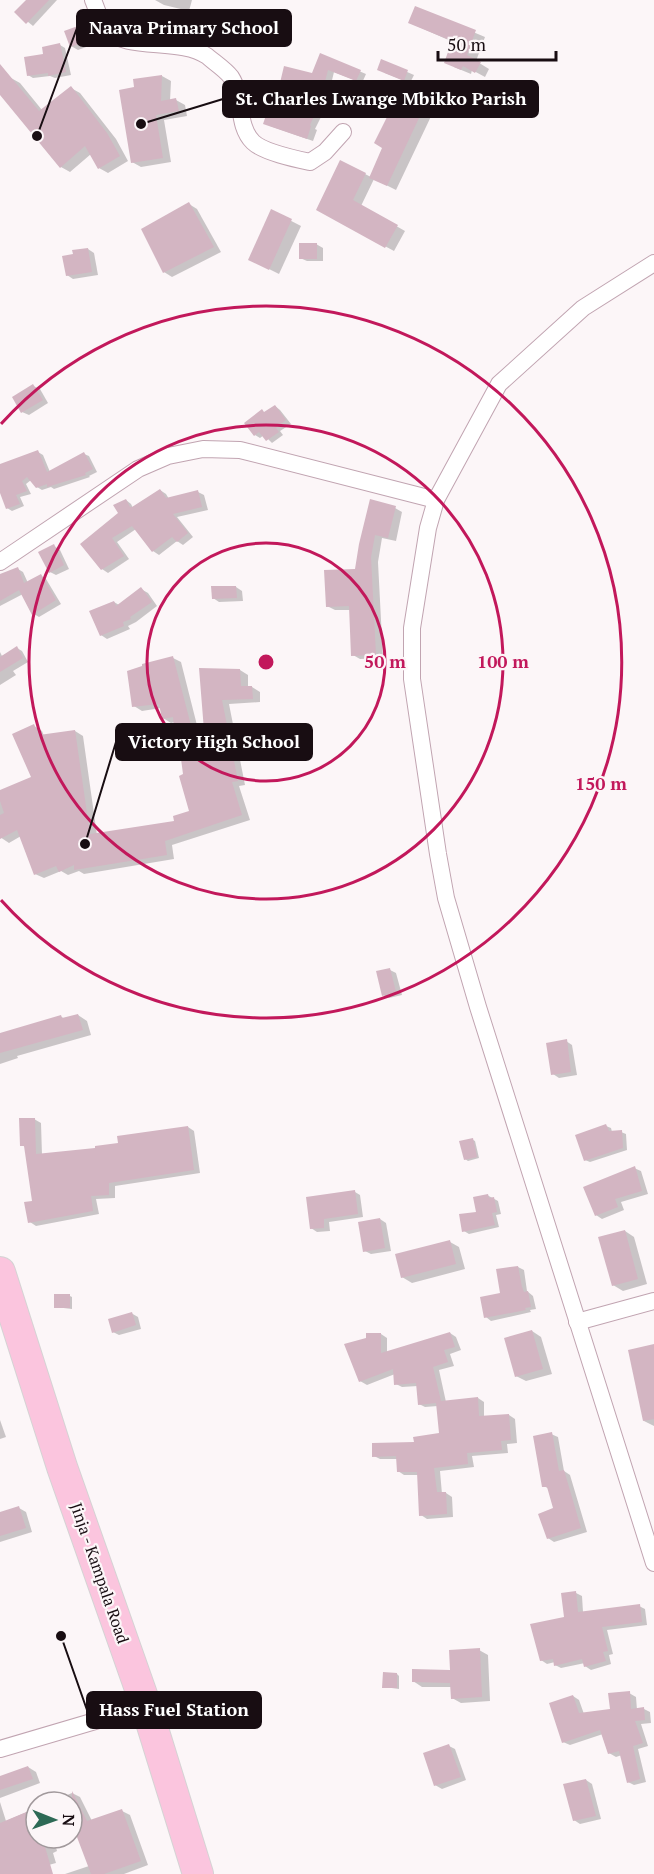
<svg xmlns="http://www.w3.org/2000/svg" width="654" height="1874" viewBox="0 0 654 1874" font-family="'PT Serif',serif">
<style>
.shadow{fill:#0003}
.building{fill:#d3b5c2}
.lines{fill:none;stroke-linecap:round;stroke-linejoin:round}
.street-casing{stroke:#c1a4b1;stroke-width:18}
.highway-casing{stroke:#d5d3d4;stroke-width:32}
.street{stroke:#fff;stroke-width:16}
.highway{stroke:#fbc5de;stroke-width:30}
.ring{fill:none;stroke:#c2185b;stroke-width:3}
.labels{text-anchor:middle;stroke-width:4.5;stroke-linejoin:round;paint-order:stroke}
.street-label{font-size:16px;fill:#180d12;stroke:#fcf6f8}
.centre{fill:#c2185b;stroke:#fcf6f8;stroke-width:3}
.ring-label{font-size:18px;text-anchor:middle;font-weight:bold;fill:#c2185b;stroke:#fcf6f8;stroke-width:4.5;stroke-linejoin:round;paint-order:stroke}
.leader{fill:none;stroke:#180d12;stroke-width:2}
.callout-dot{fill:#180d12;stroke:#fcf6f8;stroke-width:2}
.callout{fill:#180d12;stroke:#180d12;stroke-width:2}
.callout-label{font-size:18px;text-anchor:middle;font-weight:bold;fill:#fff}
</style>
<rect width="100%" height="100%" fill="#fcf6f8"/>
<g class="shadow">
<path d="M28,0H57L33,26L16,12Z"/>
<path d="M155,0H192L189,11L164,5Z"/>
<path d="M416,8L485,37L476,61L489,69L485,77L472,70L471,74L454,67L453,42L410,23Z"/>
<path d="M89,24L95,28L100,42L78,50L71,46Z"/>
<path d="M60,45L65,48L71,75L55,78L50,76L33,78L28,75L45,55Z"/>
<path d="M321,55L366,74L362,83L334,72L325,109L315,129L317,130L313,141L270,126L312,75Z"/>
<path d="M382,61L414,75L410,83L385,73Z"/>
<path d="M162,76L171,81L170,101L176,100L185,105L187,116L164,120L171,162L141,167L132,162L136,89Z"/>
<path d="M11,78L20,83L42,110L71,88L80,93L116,139L128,161L108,173L99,168L91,154L70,172L61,167L0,93V87Z"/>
<path d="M402,91L435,108L396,190L374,179L361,206L405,231L394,251L318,210L365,174L371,177L384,147Z"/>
<path d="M189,204L197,209L221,252L172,277L164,272Z"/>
<path d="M272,211L301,226L279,274L259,264Z"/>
<path d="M316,244L323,248V261H307L300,258Z"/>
<path d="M88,249L94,253L98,275L73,279L67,275L75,255Z"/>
<path d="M33,386L40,389L48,403L29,415L22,412Z"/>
<path d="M275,406L280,410L291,424L280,431L283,435L272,443L264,435L260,438L255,435L266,413Z"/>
<path d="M38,452L43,455L50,472L84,454L89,456L97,472L89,476L90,477L54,489L51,487L42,490L37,487L31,480L26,484L31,494L20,497L24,506L12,511L7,508L0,488V465Z"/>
<path d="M160,490L166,494L169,499L198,492L204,495L208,510L177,517L193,537L183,545L177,541L159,555L153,551L136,529L117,542L129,559L108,573L102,569L83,544L120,514L126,500L131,504L133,508Z"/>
<path d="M395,508L402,512L396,541L382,538L378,562L383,658L360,659L353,655L351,610H335L327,606L357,571L361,545Z"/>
<path d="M54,546L60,550L69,569L56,575L50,572Z"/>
<path d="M18,569L23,572L28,583L41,576L46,579L61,604L39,617L34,614L23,594L0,606V578Z"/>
<path d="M236,587L242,591L243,601L219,602L213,598Z"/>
<path d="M141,589L148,593L157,606L136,622L128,626L130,629L107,639L101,635L114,602L119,605Z"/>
<path d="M17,648L22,651L28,662L13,671L16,675L0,685V652L2,656Z"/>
<path d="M173,658L181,662L202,745H207L201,670H240L248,675V687H252L260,692V702L229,704L245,785L239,786L250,820L172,845L174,859L84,874L79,871L68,875L61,871L44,878L35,874L21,836L9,843L0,837V792L33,778L34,726L42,731L44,736L75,731L83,736L97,835L176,822L191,812L178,730L175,728V722L171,723L163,718L161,708L142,711L134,706Z"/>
<path d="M390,970L396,973L402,995L389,998L383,995Z"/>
<path d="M78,1015L87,1021L91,1035L17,1056L18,1058L0,1064V1035L60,1016L65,1019Z"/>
<path d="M566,1041L572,1045L577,1075L559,1078L553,1074Z"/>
<path d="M34,1119L41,1123L42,1155L97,1149L188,1127L194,1131L200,1173L115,1186V1198L96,1199L99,1214L36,1226L30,1222L34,1202L25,1147L22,1145Z"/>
<path d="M606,1126L611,1128L612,1132H621L626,1134L627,1150L590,1162L585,1160Z"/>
<path d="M473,1140L475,1141L479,1158L468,1161L465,1159Z"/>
<path d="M634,1168L641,1171L648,1194L621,1202L624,1210L602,1219L596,1215Z"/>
<path d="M355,1192L360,1195L363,1217L329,1222L330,1231L317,1232L311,1228Z"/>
<path d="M487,1195L498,1201L501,1214L496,1215L499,1227L469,1234L464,1231L478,1213Z"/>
<path d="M380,1219L386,1223L391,1251L371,1254L365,1251Z"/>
<path d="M625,1231L634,1237L647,1284L623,1291L613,1285Z"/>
<path d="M450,1242L459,1247L465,1269L412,1283L402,1277Z"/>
<path d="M518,1267L524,1270L527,1291L533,1296L536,1309L530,1310L531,1312L491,1321L486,1317Z"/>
<path d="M70,1296L72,1297V1309L55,1307Z"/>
<path d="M131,1313L138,1317L141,1329L119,1335L113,1332Z"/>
<path d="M532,1331L541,1337L552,1374L526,1381L516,1376Z"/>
<path d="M450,1333L456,1337L461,1350L450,1354L454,1366L439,1370L446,1402L478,1398L484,1402V1417L509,1415L515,1419L517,1443L507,1444L508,1453L472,1456L474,1467L440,1471L442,1494L446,1493L452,1497L453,1517L427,1519L421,1515L419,1475H404L398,1471V1459H380L374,1456L415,1444L441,1434L438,1406L425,1407L419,1404L418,1386L402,1387L396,1384L395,1374L367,1385L360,1381L367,1334H381L387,1338V1352Z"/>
<path d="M654,1346V1426L644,1421Z"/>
<path d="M0,1420L6,1437L0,1439Z"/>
<path d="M551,1434L558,1437L564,1471L570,1475L587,1532L554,1542L548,1538L555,1509L549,1489L544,1486Z"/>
<path d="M19,1508L26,1512L32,1532L0,1542V1514Z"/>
<path d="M576,1593L582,1596L583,1612L639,1606L645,1609L647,1625L607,1630L613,1654L609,1655L611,1664L591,1670L585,1666V1663L561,1668L555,1665V1662L547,1664L541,1660L565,1618Z"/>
<path d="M479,1650L488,1655L490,1701L461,1703L452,1698V1687H422L413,1681L451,1671Z"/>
<path d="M397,1674L399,1676V1689L384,1687Z"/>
<path d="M629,1693L636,1697L637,1710L644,1709L650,1712L651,1723L641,1724L648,1746L638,1749L646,1782L634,1785L628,1782L622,1755L616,1757L609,1753L603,1734L570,1745L563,1742L573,1696L579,1700L584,1714L612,1710Z"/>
<path d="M449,1746L455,1749L466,1780L442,1789L435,1785Z"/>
<path d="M28,1767L36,1772L40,1783L0,1798V1777Z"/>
<path d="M586,1780L592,1784L601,1819L580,1824L574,1820Z"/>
<path d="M72,1793L80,1797L92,1821L122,1811L130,1815L148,1865L124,1874H65L89,1866L75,1829L72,1831V1802H50Z"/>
<path d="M0,1802L6,1821L36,1808V1838H58L54,1840L57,1851L53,1853L56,1863L23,1872L24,1874H0Z"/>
</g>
<g class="building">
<path d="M26,0H49L26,24L14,12Z"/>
<path d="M415,6L476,30L467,55L481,62L475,73L463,66L461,70L444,63L452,41L408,23Z"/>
<path d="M89,22L95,39L70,47L64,31Z"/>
<path d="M60,43L66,72L48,76V73L27,76L24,57L43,54L42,47Z"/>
<path d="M320,53L361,70L356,81L328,70L319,105L310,125L311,126L307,139L263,124L276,86L279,87L284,66L312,73Z"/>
<path d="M381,59L408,70L404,81L377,70Z"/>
<path d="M0,64L39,111L71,86L107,133L120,156L98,169L85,146L60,168L0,95Z"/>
<path d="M162,75L161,101L176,98L179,111L156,115L163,158L131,163L119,90L134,87L133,79Z"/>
<path d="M401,89L427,101L387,186L369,178L382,148L374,143Z"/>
<path d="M340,160L366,173L353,200L398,225L385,248L316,210Z"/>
<path d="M189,202L214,247L163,273L141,229Z"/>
<path d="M271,209L292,219L269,270L248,260Z"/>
<rect x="299" y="243" width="18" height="16"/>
<path d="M88,248L92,272L66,276L62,256L73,254L72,250Z"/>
<path d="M33,384L43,400L21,413L12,397Z"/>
<path d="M275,405L286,420L276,428L279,432L266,441L259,432L254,436L244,423L262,409L264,412Z"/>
<path d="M38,450L47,472L84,452L93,469L85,473L86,475L47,487V484L36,488L27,477L22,481L27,491L16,495L20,504L6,509L0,493V464Z"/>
<path d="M160,489L166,498L198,490L202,507L173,514L188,533L177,542L172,537L152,552L132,526L112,538L124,556L101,570L80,544L118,513L113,505L126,499L130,507H132Z"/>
<path d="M370,499L396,506L388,538L375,535L371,557L376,655L351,656L349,606L326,607L324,570L355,569L359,544Z"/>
<path d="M54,544L64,565L49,573L38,552Z"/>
<path d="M18,567L24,583L41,574L56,600L32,615L19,590L0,601V574Z"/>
<path d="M211,586H236L237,598L212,599Z"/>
<path d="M141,587L152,602L130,617L131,619L123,622L124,626L100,636L89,611L114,601L116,606Z"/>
<path d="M17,646L23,658L0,672V657Z"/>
<path d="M173,656L196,745L205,743L199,668L240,669L241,686H252L253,699L222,700L238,781L232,782L242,815L165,841L167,855L74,870V865L59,872L56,866L34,875L17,830L0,839V815L4,813L0,801V790L31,777L12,734L34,724L39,735L75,730L90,834L174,821L173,816L189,811L179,776L183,774L177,729H174L173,717L162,719L159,704L132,707L127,671L142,666V664Z"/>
<path d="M390,968L396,992L382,996L376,971Z"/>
<path d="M78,1014L83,1030L0,1053V1033L61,1015L62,1018Z"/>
<path d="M567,1039L571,1072L551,1075L546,1043Z"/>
<path d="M19,1118H35L36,1154L95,1148V1146L118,1143L117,1136L188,1126L194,1170L109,1183V1195L91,1196L93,1211L28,1223L24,1202L32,1201L24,1146H20Z"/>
<path d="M606,1124L609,1131L622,1130L623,1148L584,1161L575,1135Z"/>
<path d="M473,1138L477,1157L464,1160L459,1141Z"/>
<path d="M635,1166L642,1191L615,1199L618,1207L595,1216L583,1187Z"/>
<path d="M355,1190L358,1214L324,1219V1228L310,1229L306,1197Z"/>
<path d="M488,1194L489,1198L494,1197L497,1212L492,1213L495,1225L462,1232L459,1214L476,1212L473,1197Z"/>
<path d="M380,1218L385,1248L363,1252L358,1222Z"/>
<path d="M625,1230L638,1279L612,1286L598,1237Z"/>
<path d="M450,1240L456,1264L401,1278L395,1254Z"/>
<path d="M518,1266L522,1287L524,1292L528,1291L531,1307L525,1308L526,1310L484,1318L480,1297L500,1293L496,1269Z"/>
<rect x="54" y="1294" width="16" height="14"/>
<path d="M132,1312L136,1325L112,1333L108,1319Z"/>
<path d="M532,1330L543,1369L515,1377L504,1338Z"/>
<path d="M450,1332L455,1347L444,1350L448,1362L433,1367L441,1401L478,1397L479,1416L509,1414L511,1440L501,1441L502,1450L467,1453L468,1464L434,1468L437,1492H446L447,1514L419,1516L417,1472H397L396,1456L372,1457V1443L414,1442L413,1437L439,1433L436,1403L418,1405L416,1383L394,1385L393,1369L359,1382L344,1344L366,1338V1333H381V1353Z"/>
<path d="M654,1344V1419L643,1421L628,1350Z"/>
<path d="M552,1432L559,1471L564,1470L581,1528L547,1539L538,1514L553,1508L547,1487H542L533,1436Z"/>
<path d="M19,1506L26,1528L0,1536V1512Z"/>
<path d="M576,1591L578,1612L640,1604L642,1622L602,1627L608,1651L603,1652L606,1661L584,1667L582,1659L554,1666L553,1659L540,1661L530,1624L564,1617L561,1593Z"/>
<path d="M480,1648L482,1697L451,1699L450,1683L412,1682V1669L450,1670L449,1650Z"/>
<path d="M383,1672L397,1673V1688H382Z"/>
<path d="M630,1691L631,1709L644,1707L645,1720L635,1721L643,1743L633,1746L640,1779L627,1783L619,1751L608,1754L600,1730L562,1743L549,1703L573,1695L579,1713L610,1709L608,1693Z"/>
<path d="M449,1744L461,1777L434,1786L423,1753Z"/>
<path d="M28,1766L33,1779L0,1790V1776Z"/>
<path d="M586,1779L596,1816L573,1821L563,1784Z"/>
<path d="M72,1791L87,1821L122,1809L141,1861L104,1874H91L72,1824Z"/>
<path d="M36,1808V1842L43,1840L53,1874H0V1823Z"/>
</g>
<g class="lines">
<defs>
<g id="street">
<path d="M93,0C97,9 100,22 106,29C126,52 180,37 207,56C214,62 226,70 231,77C244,97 236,125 253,142C263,152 296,159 310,162L325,152L343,132"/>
<path d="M654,263L583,308L499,384L436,500L428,528L412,628V679L438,854L446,898L478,1007L654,1563"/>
<path d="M0,562L138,469L168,456L203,449L240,450L436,500"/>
<path d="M577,1322L654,1301"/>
<path d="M0,1749L146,1706"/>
</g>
<path id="highway" d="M0,1272L62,1467L146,1706L198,1874"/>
</defs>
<use href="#street" class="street-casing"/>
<use href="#highway" class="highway-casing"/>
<use href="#street" class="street"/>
<use href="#highway" class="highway"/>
</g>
<g class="ring">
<circle cx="266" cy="662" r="119"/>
<circle cx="266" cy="662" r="237"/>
<path d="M1 424A356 356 0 1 1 1 900"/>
</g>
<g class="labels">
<g class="street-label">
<text transform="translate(100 1573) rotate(71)" y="6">Jinja - Kampala Road</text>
</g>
</g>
<circle cx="266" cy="662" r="9" class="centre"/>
<g class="ring-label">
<text x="385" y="668">50 m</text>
<text x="503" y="668">100 m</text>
<text x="601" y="790">150 m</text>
</g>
<path class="leader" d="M37 136L77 28M141 124L223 99M85 844L116 742M61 1636L87 1710"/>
<g class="callout-dot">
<circle cx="37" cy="136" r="6"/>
<circle cx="141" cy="124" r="6"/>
<circle cx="85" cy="844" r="6"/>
<circle cx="61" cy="1636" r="6"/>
</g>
<g class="callout">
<rect x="77" y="10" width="214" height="36" rx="6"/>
<rect x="223" y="81" width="315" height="36" rx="6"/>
<rect x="116" y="724" width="196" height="36" rx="6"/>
<rect x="87" y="1692" width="174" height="36" rx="6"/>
</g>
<g class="callout-label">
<text x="184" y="34">Naava Primary School</text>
<text x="381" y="105">St. Charles Lwange Mbikko Parish</text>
<text x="214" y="748">Victory High School</text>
<text x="174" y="1716">Hass Fuel Station</text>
</g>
<g transform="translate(54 1820) rotate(91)"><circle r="28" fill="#fcf6f8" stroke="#a1999c" stroke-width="1.5"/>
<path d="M0-4.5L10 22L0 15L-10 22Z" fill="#2d6a56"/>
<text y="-9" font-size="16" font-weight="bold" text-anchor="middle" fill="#180d12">N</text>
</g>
<path d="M438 51v9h118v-9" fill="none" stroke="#180d12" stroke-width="3"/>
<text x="447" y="51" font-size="18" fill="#180d12" stroke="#fcf6f8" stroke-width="4.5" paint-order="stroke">50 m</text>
</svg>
